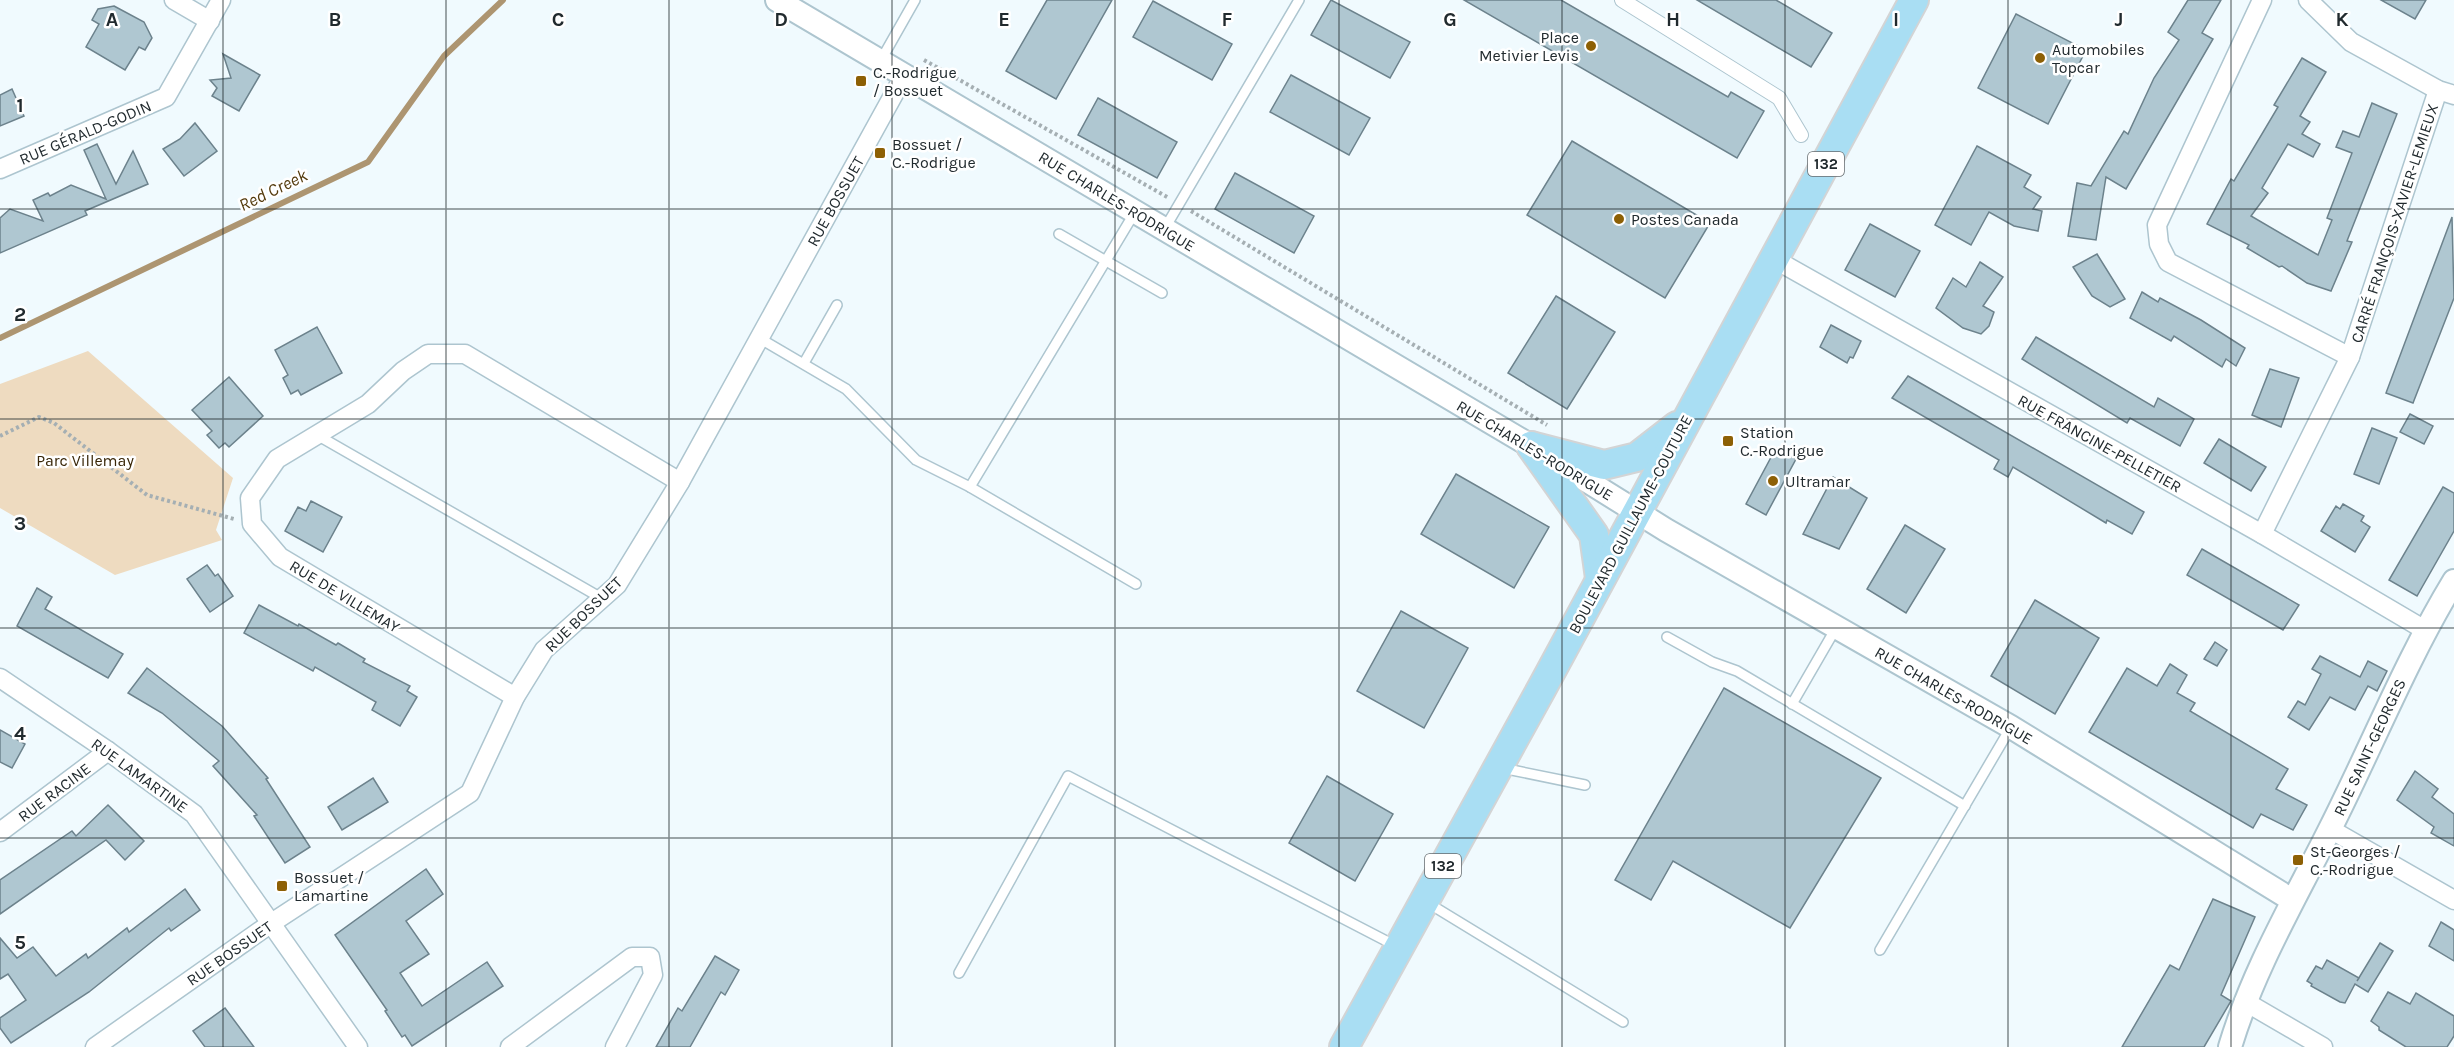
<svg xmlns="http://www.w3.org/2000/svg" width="2454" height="1047" viewBox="0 0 2454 1047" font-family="Karla,sans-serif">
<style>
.green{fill:#eedbc0}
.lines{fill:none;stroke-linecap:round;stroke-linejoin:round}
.stream{stroke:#ad9571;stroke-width:6}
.building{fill:#afc7d1;stroke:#6c828c;stroke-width:1.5}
.service-casing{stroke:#adc5cf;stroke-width:12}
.pedestrian-casing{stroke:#adc5cf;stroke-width:16}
.minor-casing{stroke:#adc5cf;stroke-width:21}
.tertiary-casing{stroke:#adc5cf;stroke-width:26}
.primary-casing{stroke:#d3d4d5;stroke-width:32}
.path{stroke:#a5afb3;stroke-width:4;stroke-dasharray:3 3;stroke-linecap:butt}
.service{stroke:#fff;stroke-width:9}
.pedestrian{stroke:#fff;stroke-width:14}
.minor{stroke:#fff;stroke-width:18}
.tertiary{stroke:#fff;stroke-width:22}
.primary{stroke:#a9def3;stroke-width:28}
.grid{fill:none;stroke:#212a2e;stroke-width:1.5;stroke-opacity:0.55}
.poi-dot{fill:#8d6005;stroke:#fff;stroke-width:2}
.labels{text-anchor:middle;stroke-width:5;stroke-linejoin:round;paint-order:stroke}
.shield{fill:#fff;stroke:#646a6d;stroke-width:1.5}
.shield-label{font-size:15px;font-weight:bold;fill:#212a2e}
.poi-label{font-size:16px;fill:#212a2e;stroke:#fff;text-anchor:start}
.street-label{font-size:16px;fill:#212a2e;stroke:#fff}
.park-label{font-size:16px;fill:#392708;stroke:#fff}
.water-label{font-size:18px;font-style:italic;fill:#533a0c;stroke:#fff}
.grid-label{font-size:20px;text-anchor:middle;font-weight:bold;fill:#212a2e;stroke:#fff;stroke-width:5;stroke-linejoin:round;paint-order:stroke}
</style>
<rect width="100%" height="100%" fill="#f0fafe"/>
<path class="green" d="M88,351L233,478L216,530L222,540L115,575L0,508V384Z"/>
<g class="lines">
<path class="stream" d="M0,338L368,162L444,56L503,0"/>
</g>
<g class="building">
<path d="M1047,0H1112L1056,99L1006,71Z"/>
<path d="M1331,0L1410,42L1390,78L1311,35Z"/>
<path d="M1464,0H1561L1728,97L1731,92L1764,111L1737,158Z"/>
<path d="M1697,0H1776L1832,33L1811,67Z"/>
<path d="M2188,0H2221L2202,33L2213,39L2126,189L2106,177L2096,240L2068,236L2077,183L2091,186L2124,131L2128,134L2154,78L2179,40L2168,32Z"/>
<path d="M2381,0H2426L2415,19Z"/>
<path d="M1153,1L1232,44L1212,80L1133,37Z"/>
<path d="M114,6L144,22L152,38L145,50L139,47L125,70L86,47L99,24L92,20L98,9Z"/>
<path d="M2016,14L2086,50L2048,124L1978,88Z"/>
<path d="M223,54L260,75L239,111L212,96L217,88L210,80L231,78Z"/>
<path d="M2302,58L2326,72L2300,116L2310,122L2302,134L2320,144L2313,157L2288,144L2262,188L2268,193L2251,216L2318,255L2332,220L2327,218L2352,153L2336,147L2343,131L2359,137L2372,103L2397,114L2347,241L2352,242L2331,291L2307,283L2282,266L2279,267L2247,248L2249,245L2207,224L2231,179L2234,181L2278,107L2274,105Z"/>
<path d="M1291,75L1370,118L1349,155L1270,112Z"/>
<path d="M12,89L24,116L0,126V95Z"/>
<path d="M1098,98L1177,142L1157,178L1078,135Z"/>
<path d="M195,123L217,151L184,176L163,149L180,139Z"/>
<path d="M1572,141L1710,223L1665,298L1527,215Z"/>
<path d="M97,144L116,184L133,151L148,184L85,211L87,215L0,253V218L10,209L43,221L33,200L48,193L50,196L71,185L106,199L84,150Z"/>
<path d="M1977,146L2031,175L2024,187L2041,197L2033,209L2042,211L2038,231L2014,226L1989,212L1971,245L1935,225Z"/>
<path d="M1235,173L1314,216L1294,253L1215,209Z"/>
<path d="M2452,217L2454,298L2413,403L2386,393Z"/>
<path d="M1870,224L1920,251L1895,297L1845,270Z"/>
<path d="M2097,254L2125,299L2110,307L2092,296L2073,267Z"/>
<path d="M1980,262L2003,277L1983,306L1994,312L1989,326L1981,334L1963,328L1936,308L1953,278L1966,287Z"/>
<path d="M2142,292L2158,302L2160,298L2201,320L2245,348L2236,366L2226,359L2222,367L2174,336L2171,341L2130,318Z"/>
<path d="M1556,296L1615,332L1567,409L1508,373Z"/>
<path d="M1831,325L1861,341L1853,358L1850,357L1847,363L1820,347Z"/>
<path d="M317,327L342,373L301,395L298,390L291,394L283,378L288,375L275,350Z"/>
<path d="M2036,337L2154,407L2158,398L2194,419L2180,446L2130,418L2127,423L2022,359Z"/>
<path d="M2270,369L2299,378L2281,427L2252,415Z"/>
<path d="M1908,376L2144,512L2132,534L2107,520L2106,523L2013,467L2008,477L1994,469L1999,460L1892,398Z"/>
<path d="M229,377L263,416L229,447L225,443L219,448L207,435L212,431L192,410Z"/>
<path d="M2410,414L2433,426L2424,444L2400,432Z"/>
<path d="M2372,428L2397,438L2379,484L2354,474Z"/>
<path d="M2219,439L2266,467L2251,491L2204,463Z"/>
<path d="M1776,448L1796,459L1766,515L1746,504Z"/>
<path d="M1456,474L1549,527L1514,588L1421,534Z"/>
<path d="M1833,477L1867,498L1839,549L1803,534Z"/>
<path d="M2443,487L2454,493V531L2417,596L2389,580Z"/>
<path d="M311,501L342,517L323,552L285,531L298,507L306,511Z"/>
<path d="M2343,504L2364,516L2361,521L2370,527L2355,552L2321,531L2336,506L2340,509Z"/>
<path d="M1905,525L1945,549L1906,613L1867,589Z"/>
<path d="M2202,549L2299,605L2283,630L2187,575Z"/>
<path d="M207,565L215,576L218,574L233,596L210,612L187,579Z"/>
<path d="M37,588L52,597L45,609L123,654L108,678L17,626Z"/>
<path d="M2035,600L2099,638L2055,714L1991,676Z"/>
<path d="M259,605L298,626L299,624L336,645L338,643L365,659L363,662L410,686L407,691L417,697L400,726L372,710L376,702L315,667L313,671L244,633Z"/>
<path d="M1401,611L1468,648L1424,728L1357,691Z"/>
<path d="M2215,642L2227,650L2217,666L2204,659Z"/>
<path d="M2320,656L2360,677L2368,661L2387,671L2377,691L2368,686L2355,710L2330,697L2309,730L2288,717L2298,701L2305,705L2321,674L2312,669Z"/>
<path d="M2170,664L2187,675L2177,693L2195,703L2190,711L2288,769L2276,789L2307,805L2293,830L2261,814L2253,828L2089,732L2127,668L2157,686Z"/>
<path d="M147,668L222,726L268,778L266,779L310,847L285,863L254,816L257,815L213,766L219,761L162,713L128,693Z"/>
<path d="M1724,688L1881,778L1790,928L1673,861L1651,900L1615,880Z"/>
<path d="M0,730L25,744L12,768L0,762Z"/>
<path d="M2415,771L2438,789L2432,797L2454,814V846L2431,833L2434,827L2397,800Z"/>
<path d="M1327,776L1393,814L1355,881L1289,843Z"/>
<path d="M373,778L388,802L342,830L328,807Z"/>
<path d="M108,805L144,841L125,860L106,840L0,914V880L72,831L76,836Z"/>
<path d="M426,869L443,894L406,921L429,954L400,973L422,1006L487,962L503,986L412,1046L405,1035L402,1037L385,1011L387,1010L335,935Z"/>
<path d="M185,889L200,910L171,931L169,928L89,992L11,1043L0,1028V1018L26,1000L8,974L0,979V938L17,958L33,947L56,976L86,954L88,958L127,928L129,932Z"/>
<path d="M2213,899L2255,917L2221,995L2231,1001L2204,1047H2122L2170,965L2179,970Z"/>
<path d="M2441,922L2454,930V961L2429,946Z"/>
<path d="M2380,943L2393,951L2368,992L2355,984L2345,1003L2340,1002L2311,986L2312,984L2307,981L2316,966L2322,969L2327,960L2359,978L2357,981Z"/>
<path d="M715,956L739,970L725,995L721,992L690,1047H656L678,1008L682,1011Z"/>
<path d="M2388,992L2410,1004L2416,993L2454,1016V1036L2447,1047H2406L2379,1030V1027L2371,1021Z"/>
<path d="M225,1008L254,1047H205L193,1031Z"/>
</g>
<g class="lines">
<defs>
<g id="service">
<path d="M881,60L915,0"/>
<path d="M1165,228L1299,0"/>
<path d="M1059,234L1162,293"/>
<path d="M759,338L846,389L916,460L970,487L1136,584"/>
<path d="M804,363L837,305"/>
<path d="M317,435L603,599"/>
<path d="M970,487L1135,212"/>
<path d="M1667,637L1712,662L1737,671L1965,806"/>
<path d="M1792,704L1836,628"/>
<path d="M1502,768L1585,785"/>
<path d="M1428,903L1623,1022"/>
<path d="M1880,950L2011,727"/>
<path d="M959,973L1068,776L1396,946"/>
</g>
<path id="pedestrian" d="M1622,0L1779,98L1801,135"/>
<g id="minor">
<path d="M174,0L210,21"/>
<path d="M2262,0L2157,225L2159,244L2168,262L2350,357"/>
<path d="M2308,0L2351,42L2438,90L2454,95"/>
<path d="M0,169L166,97L221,0"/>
<path d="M1774,259L2262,534L2425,630"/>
<path d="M2262,534L2350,357L2438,90"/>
<path d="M0,678L108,751L194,814L358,1047"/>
<path d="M515,697L280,557L252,524L250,498L277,459L368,404L403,371L428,354H465L680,482"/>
<path d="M2330,829L2454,900"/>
<path d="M0,832L108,751"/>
<path d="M2244,1001L2323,1047"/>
<path d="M95,1047L270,924L470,793L515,697L544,650L617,585L680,482L905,74"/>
<path d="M510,1047L632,957H650L653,975L615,1047"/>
</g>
<g id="tertiary">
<path d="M777,0L1531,446L1666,530L2011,727L2292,900"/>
<path d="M2230,1047C2253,970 2294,901 2330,829C2372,746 2406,660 2454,581"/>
</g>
<g id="primary">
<path d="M1531,446L1604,465L1637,457L1677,426"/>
<path d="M1531,446L1594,535L1600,578"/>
<path d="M1344,1047L1543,686L1914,0"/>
</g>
</defs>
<use href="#service" class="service-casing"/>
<use href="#pedestrian" class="pedestrian-casing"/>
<use href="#minor" class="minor-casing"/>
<use href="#tertiary" class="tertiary-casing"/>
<use href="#primary" class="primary-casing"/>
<g class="path">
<path d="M924,60L1169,198"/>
<path d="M1191,211L1547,425"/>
<path d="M0,436L39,417L54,423L147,495L234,519"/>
</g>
<use href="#service" class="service"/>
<use href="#pedestrian" class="pedestrian"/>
<use href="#minor" class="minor"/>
<use href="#tertiary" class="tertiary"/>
<use href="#primary" class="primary"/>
</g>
<path class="grid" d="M223,0V1047M446,0V1047M669,0V1047M892,0V1047M1115,0V1047M1339,0V1047M1562,0V1047M1785,0V1047M2008,0V1047M2231,0V1047M0,209H2454M0,419H2454M0,628H2454M0,838H2454"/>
<g class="poi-dot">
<circle cx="1591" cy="46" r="6"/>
<circle cx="2040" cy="58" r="6"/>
<rect x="855" y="75" width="12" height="12" rx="3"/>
<rect x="874" y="147" width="12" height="12" rx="3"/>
<circle cx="1619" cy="219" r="6"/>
<rect x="1722" y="435" width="12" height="12" rx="3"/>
<circle cx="1773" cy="481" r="6"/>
<rect x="2292" y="854" width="12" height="12" rx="3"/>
<rect x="276" y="880" width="12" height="12" rx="3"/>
</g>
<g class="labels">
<g class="shield">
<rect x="1808" y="152" width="36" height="24" rx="4.5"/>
<rect x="1425" y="854" width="36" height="24" rx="4.5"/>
</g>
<g class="shield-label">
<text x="1826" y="169">132</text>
<text x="1443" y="871">132</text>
</g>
<g class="poi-label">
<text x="1579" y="43" text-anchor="end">Place<tspan x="1579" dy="18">Metivier Levis</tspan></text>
<text x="2052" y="55">Automobiles<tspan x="2052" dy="18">Topcar</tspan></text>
<text x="873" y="78">C.-Rodrigue<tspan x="873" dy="18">/ Bossuet</tspan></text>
<text x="892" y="150">Bossuet /<tspan x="892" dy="18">C.-Rodrigue</tspan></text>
<text x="1631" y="225">Postes Canada</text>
<text x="1740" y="438">Station<tspan x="1740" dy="18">C.-Rodrigue</tspan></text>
<text x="1785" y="487">Ultramar</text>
<text x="2310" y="857">St-Georges /<tspan x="2310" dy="18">C.-Rodrigue</tspan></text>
<text x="294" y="883">Bossuet /<tspan x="294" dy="18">Lamartine</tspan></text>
</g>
<g class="street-label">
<text transform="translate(85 132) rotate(-23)" y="6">RUE GÉRALD-GODIN</text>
<text transform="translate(835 201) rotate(-61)" y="6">RUE BOSSUET</text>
<text transform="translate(1117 201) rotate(31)" y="6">RUE CHARLES-RODRIGUE</text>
<text transform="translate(2394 223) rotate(-72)" y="6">CARRÉ FRANÇOIS-XAVIER-LEMIEUX</text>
<text transform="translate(2100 443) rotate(29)" y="6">RUE FRANCINE-PELLETIER</text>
<text transform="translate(1535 450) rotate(31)" y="6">RUE CHARLES-RODRIGUE</text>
<text transform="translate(1630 524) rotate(-62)" y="6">BOULEVARD GUILLAUME-COUTURE</text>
<text transform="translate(345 596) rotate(31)" y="6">RUE DE VILLEMAY</text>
<text transform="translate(583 614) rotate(-44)" y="6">RUE BOSSUET</text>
<text transform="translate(1954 695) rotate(30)" y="6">RUE CHARLES-RODRIGUE</text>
<text transform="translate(2369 747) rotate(-65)" y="6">RUE SAINT-GEORGES</text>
<text transform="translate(140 775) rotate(36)" y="6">RUE LAMARTINE</text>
<text transform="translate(54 792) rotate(-37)" y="6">RUE RACINE</text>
<text transform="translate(229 953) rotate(-35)" y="6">RUE BOSSUET</text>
</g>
<g class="park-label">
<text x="85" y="466">Parc Villemay</text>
</g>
<g class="water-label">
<text transform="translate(273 190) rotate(-26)" y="6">Red Creek</text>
</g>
</g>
<g class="grid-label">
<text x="112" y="26">A</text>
<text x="335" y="26">B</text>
<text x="558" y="26">C</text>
<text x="781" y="26">D</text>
<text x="1004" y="26">E</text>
<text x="1227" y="26">F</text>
<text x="1450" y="26">G</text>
<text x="1673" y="26">H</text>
<text x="1896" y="26">I</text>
<text x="2119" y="26">J</text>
<text x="2342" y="26">K</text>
<text x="20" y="112">1</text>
<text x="20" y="321">2</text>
<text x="20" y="530">3</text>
<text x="20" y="740">4</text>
<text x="20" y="949">5</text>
</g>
</svg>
